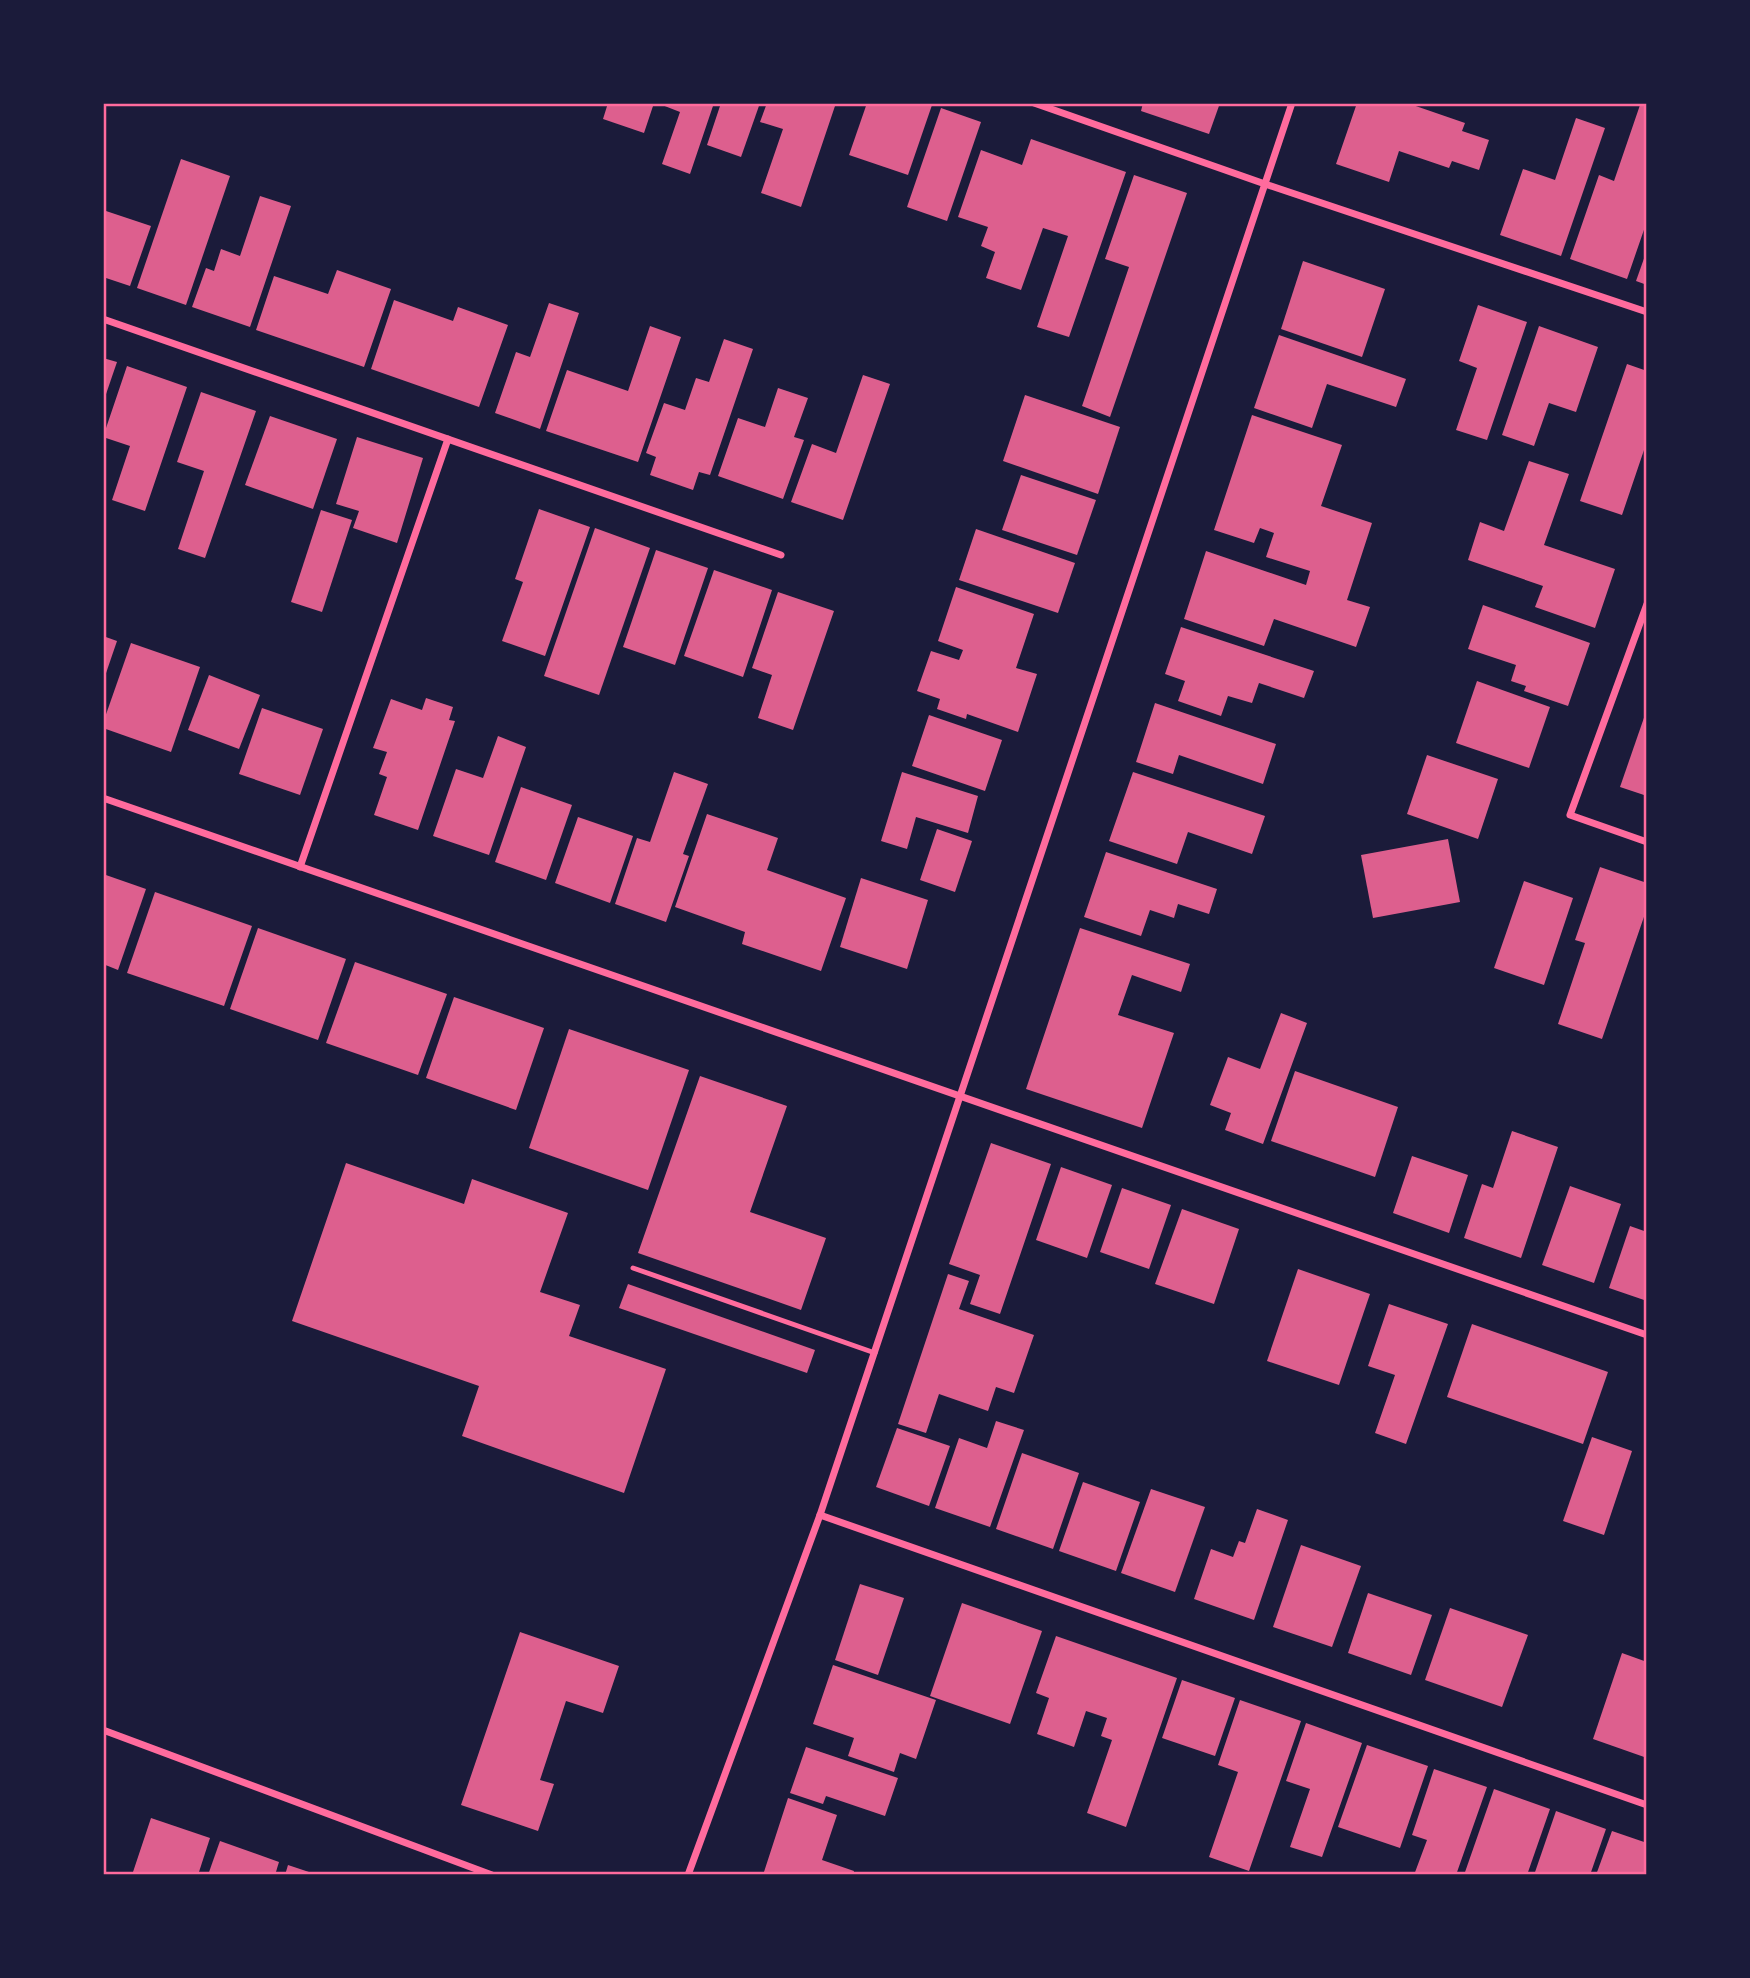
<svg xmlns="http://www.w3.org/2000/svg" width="1750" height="1978" viewBox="0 0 1750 1978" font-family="'Work Sans',sans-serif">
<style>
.building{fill:#dd5f8e}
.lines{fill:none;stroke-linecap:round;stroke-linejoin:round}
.service{stroke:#ff6b9d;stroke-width:5}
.minor{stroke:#ff6b9d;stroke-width:7}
.neatline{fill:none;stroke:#ff6b9d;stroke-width:2.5}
</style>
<rect width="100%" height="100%" fill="#1b1b3a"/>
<g class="building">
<path d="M608,103H654L644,133L603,119Z"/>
<path d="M657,103H714L690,174L662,164L680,112Z"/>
<path d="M721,103H760L741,157L707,145Z"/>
<path d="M767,103H836L801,207L761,193L783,129L760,122Z"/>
<path d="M867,103H928L932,105L908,175L849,155Z"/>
<path d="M1143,103H1220L1209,134L1141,111Z"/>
<path d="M1357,103H1407L1465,123L1462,131L1489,140L1479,170L1452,161L1449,168L1399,151L1389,182L1336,164Z"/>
<path d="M1640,105L1647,107V221L1627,279L1570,259L1599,175L1614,181Z"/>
<path d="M941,108L981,122L947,221L907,207Z"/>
<path d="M1576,118L1605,128L1561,256L1500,235L1523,169L1555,180Z"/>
<path d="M1031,139L1126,172L1069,337L1037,327L1068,236L1043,228L1021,290L986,278L995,252L981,246L988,227L958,217L981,150L1022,165Z"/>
<path d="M181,159L230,176L186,305L137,288Z"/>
<path d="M1134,175L1187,193L1110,417L1082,406L1129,267L1105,259Z"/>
<path d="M260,196L291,206L250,327L192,307L206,268L214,271L221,249L240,256Z"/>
<path d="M103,210L151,226L130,286L103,277Z"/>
<path d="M1647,250V285L1636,281Z"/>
<path d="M1303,261L1385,289L1362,357L1281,329Z"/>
<path d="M337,270L391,289L364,367L256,330L274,276L328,294Z"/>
<path d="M394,300L453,321L458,307L508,325L479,407L371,369Z"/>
<path d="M549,303L579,313L540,429L495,413L516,352L530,357Z"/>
<path d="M1478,305L1527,322L1487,440L1456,430L1477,368L1459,361Z"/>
<path d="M650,326L681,337L638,462L546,431L567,370L628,391Z"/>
<path d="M1539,326L1598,347L1576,412L1549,403L1534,446L1502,435Z"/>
<path d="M1279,335L1406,379L1396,407L1327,384L1312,428L1254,408Z"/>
<path d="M724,339L753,349L710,475L699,472L693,490L650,475L656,457L646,453L664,403L685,410L696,378L709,382Z"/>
<path d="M103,358L117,362L104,400H103Z"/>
<path d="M1627,364L1647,371V450H1644L1622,515L1580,501Z"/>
<path d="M127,366L187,387L145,511L112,500L130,446L103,437Z"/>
<path d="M863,375L890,384L843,520L791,502L812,444L836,453Z"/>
<path d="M778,388L808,398L794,437L804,440L783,499L718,476L738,418L765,427Z"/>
<path d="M201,392L256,411L205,558L178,549L204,471L177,462Z"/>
<path d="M1025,395L1120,427L1098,494L1003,461Z"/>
<path d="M1252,415L1342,445L1321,506L1372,523L1347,600L1370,607L1356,647L1274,619L1264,646L1184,619L1206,551L1306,585L1310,571L1266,557L1274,533L1260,528L1254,543L1214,530Z"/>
<path d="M270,416L337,439L313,509L245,485Z"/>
<path d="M357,437L423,458L397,543L353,528L359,511L336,504Z"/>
<path d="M1529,461L1569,474L1544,545L1615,569L1595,628L1535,607L1543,586L1468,560L1480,522L1504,531Z"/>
<path d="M1021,475L1096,500L1077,555L1002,530Z"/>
<path d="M539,509L590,527L545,656L502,641L523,582L515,579Z"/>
<path d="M321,510L352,520L322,612L291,602Z"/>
<path d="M595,528L650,548L599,695L544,676Z"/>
<path d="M976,529L1075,563L1058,613L959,580Z"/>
<path d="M656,550L708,568L675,665L623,647Z"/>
<path d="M714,570L772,590L743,677L684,656Z"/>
<path d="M956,587L1034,614L1016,668L1037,674L1018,732L967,714L966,719L937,709L940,699L917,691L931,651L959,660L963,650L938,641Z"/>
<path d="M778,592L834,611L793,730L758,718L772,675L752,668Z"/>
<path d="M1483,605L1590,643L1568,706L1524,691L1526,686L1511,681L1516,665L1468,649Z"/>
<path d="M1181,627L1314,671L1304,698L1259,683L1252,703L1228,696L1221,716L1178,701L1185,681L1165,674Z"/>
<path d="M103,636L117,641L104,679H103Z"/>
<path d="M131,643L200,667L171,752L103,728V723Z"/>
<path d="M209,675L260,695L239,749L188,730Z"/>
<path d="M1477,681L1550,707L1529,768L1456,743Z"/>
<path d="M426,698L453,707L449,720L455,721L418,830L374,815L387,777L379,774L387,752L373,748L391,699L422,710Z"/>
<path d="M1155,703L1276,744L1263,784L1179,755L1173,774L1136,762Z"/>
<path d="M262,708L323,729L300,795L239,774Z"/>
<path d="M1647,709V796L1620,787Z"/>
<path d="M929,715L1002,740L985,791L912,766Z"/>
<path d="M498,736L526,747L489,855L433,836L456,769L483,778Z"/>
<path d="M1427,755L1498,779L1478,839L1407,814Z"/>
<path d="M674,772L708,784L683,854L689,856L666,922L615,904L637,838L650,842Z"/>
<path d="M902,772L978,796L968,833L916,817L907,849L881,841Z"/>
<path d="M1133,772L1265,816L1252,854L1188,832L1177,864L1109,841Z"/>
<path d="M521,787L572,805L546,880L495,862Z"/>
<path d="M707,814L778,838L767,870L846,898L821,971L742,944L745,932L675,907Z"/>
<path d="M578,817L633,836L610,903L555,883Z"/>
<path d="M937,829L972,841L955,892L920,880Z"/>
<path d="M1448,839L1460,902L1373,918L1361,855Z"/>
<path d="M1106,852L1217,889L1209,914L1178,904L1174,918L1150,910L1141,936L1084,917Z"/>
<path d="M1600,867L1647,883V908L1602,1039L1558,1024L1585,943L1575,940Z"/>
<path d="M103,874L146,889L118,970L103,964Z"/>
<path d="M861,878L928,900L907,969L840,947Z"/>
<path d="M1524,881L1573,898L1544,985L1494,968Z"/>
<path d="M155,892L252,926L224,1006L127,973Z"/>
<path d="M258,928L346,959L318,1040L230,1009Z"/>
<path d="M1080,928L1190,964L1181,992L1132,975L1118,1015L1174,1033L1142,1128L1026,1089Z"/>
<path d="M355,962L447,994L418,1075L326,1043Z"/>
<path d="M454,997L544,1028L516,1110L426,1078Z"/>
<path d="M1281,1013L1307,1023L1263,1144L1225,1130L1231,1113L1210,1105L1228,1057L1260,1069Z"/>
<path d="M569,1029L689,1070L648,1190L529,1148Z"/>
<path d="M1295,1071L1398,1107L1375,1177L1271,1141Z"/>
<path d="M700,1076L787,1106L750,1212L826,1238L801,1310L638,1253Z"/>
<path d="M1512,1131L1558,1147L1521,1258L1464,1238L1482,1184L1493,1188Z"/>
<path d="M991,1143L1051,1164L1000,1314L970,1304L980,1275L949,1264Z"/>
<path d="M1412,1156L1468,1175L1449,1233L1393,1213Z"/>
<path d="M346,1163L464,1204L472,1179L568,1213L540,1292L580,1305L569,1336L666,1369L624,1493L462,1436L479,1386L292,1321Z"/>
<path d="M1061,1167L1112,1185L1087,1258L1036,1240Z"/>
<path d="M1570,1186L1621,1204L1594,1283L1542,1265Z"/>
<path d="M1122,1188L1171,1205L1149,1269L1100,1252Z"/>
<path d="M1182,1209L1239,1229L1214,1304L1155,1284Z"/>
<path d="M1630,1226L1647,1232V1301L1609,1288Z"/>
<path d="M1298,1269L1370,1294L1339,1385L1267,1361Z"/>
<path d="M948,1274L969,1281L959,1309L1034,1335L1014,1393L996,1387L988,1411L939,1394L926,1433L898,1424Z"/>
<path d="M628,1284L815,1350L807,1373L619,1308Z"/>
<path d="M1389,1304L1448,1324L1406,1444L1375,1433L1395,1375L1368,1366Z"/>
<path d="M1472,1324L1608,1372L1583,1444L1447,1397Z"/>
<path d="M996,1421L1024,1430L990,1527L935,1508L959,1438L987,1448Z"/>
<path d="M897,1428L950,1446L929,1506L876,1487Z"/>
<path d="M1592,1437L1632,1451L1604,1535L1563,1521Z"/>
<path d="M1022,1453L1079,1473L1053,1549L996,1529Z"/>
<path d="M1083,1482L1140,1502L1116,1571L1059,1551Z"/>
<path d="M1151,1489L1205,1507L1175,1592L1121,1573Z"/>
<path d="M1257,1509L1288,1520L1254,1620L1194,1599L1211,1549L1233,1557L1239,1541L1245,1543Z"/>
<path d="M1301,1545L1361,1566L1332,1647L1273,1627Z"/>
<path d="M860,1584L904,1598L878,1675L835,1660Z"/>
<path d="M1368,1593L1432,1615L1411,1675L1348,1653Z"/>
<path d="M962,1603L1042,1631L1010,1724L930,1696Z"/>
<path d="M1450,1608L1528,1635L1502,1707L1425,1680Z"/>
<path d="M520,1632L619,1666L603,1713L566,1701L540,1780L554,1784L538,1831L461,1805Z"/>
<path d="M1056,1636L1177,1678L1126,1827L1087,1813L1112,1740L1101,1736L1107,1718L1086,1711L1074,1747L1037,1734L1049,1698L1036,1693Z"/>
<path d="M1622,1653L1647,1662V1758L1593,1739Z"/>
<path d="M833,1665L936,1700L916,1759L900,1753L894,1772L848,1756L854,1738L813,1724Z"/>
<path d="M1182,1680L1235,1698L1215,1756L1162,1738Z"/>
<path d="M1240,1700L1301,1721L1249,1871L1209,1857L1238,1772L1218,1765Z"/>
<path d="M1306,1723L1362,1743L1322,1857L1290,1847L1310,1789L1286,1781Z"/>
<path d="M1367,1745L1428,1766L1400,1848L1338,1827Z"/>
<path d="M806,1747L898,1778L885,1816L826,1796L823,1804L790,1793Z"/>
<path d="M1434,1769L1487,1787L1456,1875H1414L1427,1840L1412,1835Z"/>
<path d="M1494,1789L1550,1809L1527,1875H1464Z"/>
<path d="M788,1798L837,1815L822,1860L854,1871L853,1875H763Z"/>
<path d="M1556,1811L1606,1829L1590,1875H1534Z"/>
<path d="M151,1818L210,1838L198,1875H132Z"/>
<path d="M1612,1831L1647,1843V1875H1596Z"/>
<path d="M220,1841L279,1862L275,1875H208Z"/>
<path d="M288,1865L315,1874V1875H285Z"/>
</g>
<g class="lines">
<path class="service" d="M633,1268L875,1353"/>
<g class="minor">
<path d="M1034,103L1265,184L1647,312"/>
<path d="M103,319L781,555"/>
<path d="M1647,604L1570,815L1647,842"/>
<path d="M103,798L1647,1335"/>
<path d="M300,867L448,439"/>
<path d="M820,1515L1647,1805"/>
<path d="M103,1730L492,1875"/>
<path d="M688,1875L820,1515L1292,103"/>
</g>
</g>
<rect width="1750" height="1978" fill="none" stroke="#1b1b3a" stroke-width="210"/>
<rect x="105" y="105" width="1540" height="1768" class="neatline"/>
</svg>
